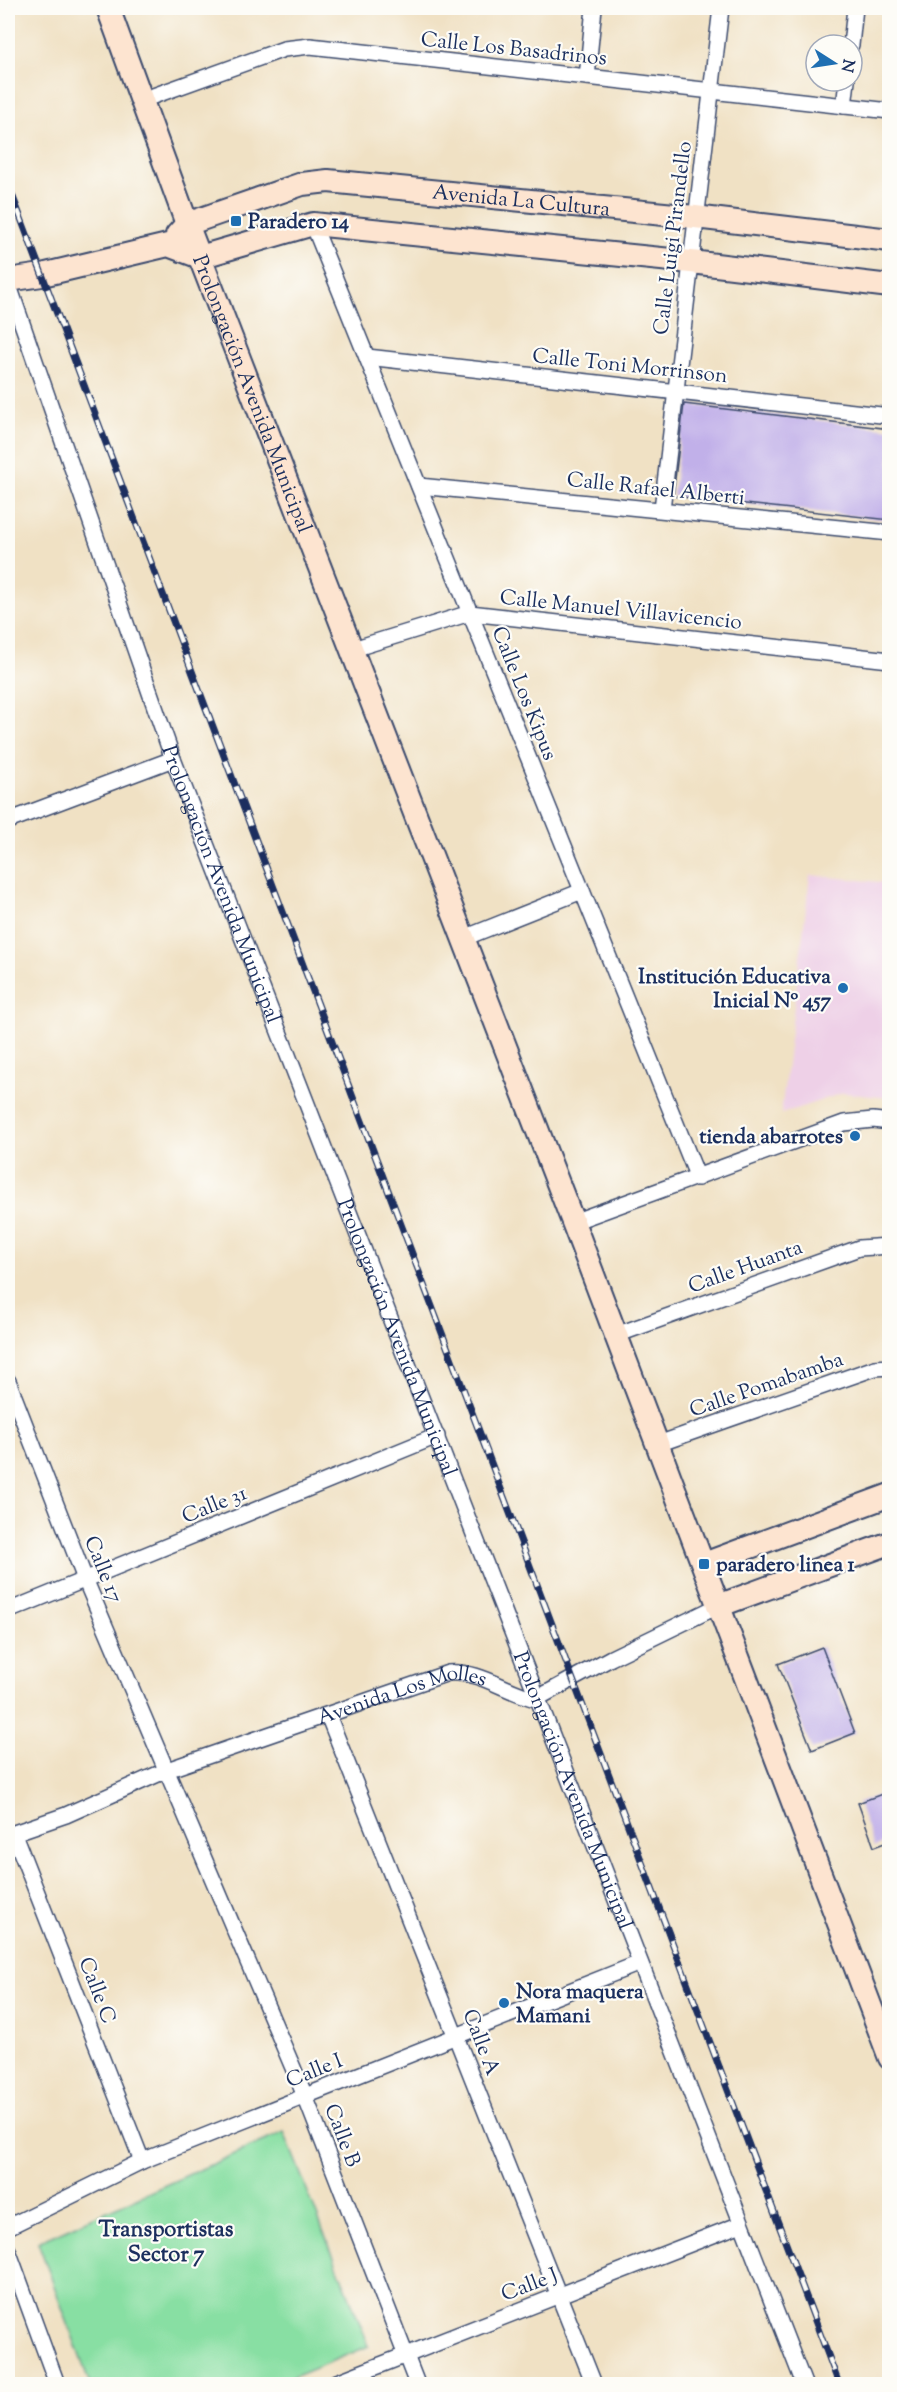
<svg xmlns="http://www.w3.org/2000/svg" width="897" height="2392" viewBox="0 0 897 2392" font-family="'Sorts Mill Goudy',serif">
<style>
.built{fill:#eed0e7}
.green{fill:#88dfa3;stroke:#528780;stroke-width:1.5}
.building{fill:#c1b0e9}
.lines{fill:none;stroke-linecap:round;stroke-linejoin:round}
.street-casing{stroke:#3b4a6d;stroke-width:18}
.secondary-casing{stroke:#3b4a6d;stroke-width:26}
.street{stroke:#fff;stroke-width:15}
.secondary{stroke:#fde4d0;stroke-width:22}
.rail-casing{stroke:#1b2f5e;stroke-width:7}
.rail{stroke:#fdfcf7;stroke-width:4.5;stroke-dasharray:14;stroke-linecap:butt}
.poi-dot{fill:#1f6fb2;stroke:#fdfcf7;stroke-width:2}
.labels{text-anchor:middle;stroke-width:4.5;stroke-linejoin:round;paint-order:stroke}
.street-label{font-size:21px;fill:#1b2f5e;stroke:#fdfcf7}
.poi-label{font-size:21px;font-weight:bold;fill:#1b2f5e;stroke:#fdfcf7;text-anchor:start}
.neighbourhood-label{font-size:22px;font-weight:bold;fill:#1b2f5e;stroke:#fdfcf7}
</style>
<rect width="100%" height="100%" fill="#fdfcf7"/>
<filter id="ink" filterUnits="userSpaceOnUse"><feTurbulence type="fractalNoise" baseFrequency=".0167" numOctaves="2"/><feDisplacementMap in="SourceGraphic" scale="12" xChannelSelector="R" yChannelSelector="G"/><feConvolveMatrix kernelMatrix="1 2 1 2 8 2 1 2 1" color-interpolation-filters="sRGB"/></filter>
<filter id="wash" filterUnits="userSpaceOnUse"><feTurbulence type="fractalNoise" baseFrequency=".008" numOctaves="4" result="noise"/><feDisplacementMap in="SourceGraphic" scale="24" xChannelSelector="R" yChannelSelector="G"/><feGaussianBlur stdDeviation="1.35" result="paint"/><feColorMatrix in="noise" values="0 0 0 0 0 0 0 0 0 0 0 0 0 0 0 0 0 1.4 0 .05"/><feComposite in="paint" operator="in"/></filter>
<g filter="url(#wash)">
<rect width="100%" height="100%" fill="#f0e1c4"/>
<path class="built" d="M810,875L889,883V1098L843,1093L781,1114Z"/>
<path class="green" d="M284,2132L369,2346L276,2384H90L38,2242Z"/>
<g id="blocks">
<g class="building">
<path d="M684,404L890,429V520L673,496Z"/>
<path d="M822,1647L855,1733L812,1750L778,1664Z"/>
<path d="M890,1791V1841L874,1847L858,1803Z"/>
</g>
</g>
</g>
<g filter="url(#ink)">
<use href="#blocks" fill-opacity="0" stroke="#3b4a6d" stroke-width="1.5"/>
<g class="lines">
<defs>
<g id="street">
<path d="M851,45L855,8"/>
<path d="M587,77L594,8"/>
<path d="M142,100L284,49L310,46L890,111"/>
<path d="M844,106L847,81"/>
<path d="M313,224L698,1178"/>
<path id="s1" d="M8,283L173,759L804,2384"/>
<path d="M367,357L890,416"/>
<path d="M419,486L890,533"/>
<path d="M662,509L721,8"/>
<path d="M353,649L470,613L890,660"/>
<path d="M8,821L173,759"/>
<path d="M464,938L582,891"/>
<path d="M573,1222L844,1123L873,1120L890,1122"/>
<path d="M616,1335L859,1248L890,1246"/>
<path d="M8,1381L85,1579L305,2096L417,2384"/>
<path d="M658,1444L875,1368L890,1367"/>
<path d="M8,1611L437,1436"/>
<path d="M328,1715L594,2384"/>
<path d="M14,1834L142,2161"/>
<path id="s2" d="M8,1835L66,1815L167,1770L448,1673C480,1670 505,1692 536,1699L611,1658L718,1606"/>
<path d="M8,2227L142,2161L640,1963"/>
<path d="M8,2250L57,2384"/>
<path d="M332,2384L741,2224"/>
</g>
<g id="secondary">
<path id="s3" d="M108,8L187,224L573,1222L890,2058"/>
<path id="s4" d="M177,235L187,224L302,184L328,181L695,217L890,240"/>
<path d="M8,280L42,275L168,245L200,257L313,224L691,262L890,286"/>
<path d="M704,1564L890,1495"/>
<path d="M718,1606L890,1543"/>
</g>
</defs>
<use href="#street" class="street-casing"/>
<use href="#secondary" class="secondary-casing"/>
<use href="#street" class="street"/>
<use href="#secondary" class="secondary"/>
<defs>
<path id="rail" d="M8,184L839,2384"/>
</defs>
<use href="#rail" class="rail-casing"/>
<use href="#rail" class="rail"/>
</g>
</g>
<g class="poi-dot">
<rect x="230" y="215" width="12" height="12" rx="3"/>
<circle cx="843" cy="988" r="6"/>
<circle cx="855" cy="1136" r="6"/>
<rect x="698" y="1558" width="12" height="12" rx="3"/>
<circle cx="504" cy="2003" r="6"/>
</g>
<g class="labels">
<g class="street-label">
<text transform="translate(514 48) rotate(6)" y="7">Calle Los Basadrinos</text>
<text dy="7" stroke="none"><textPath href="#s4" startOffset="357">Avenida La Cultura</textPath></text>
<text transform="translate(672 238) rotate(-83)" y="7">Calle Luigi Pirandello</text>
<text transform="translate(630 365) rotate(6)" y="7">Calle Toni Morrinson</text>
<text dy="7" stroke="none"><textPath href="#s3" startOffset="412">Prolongación Avenida Municipal</textPath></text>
<text transform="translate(656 488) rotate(6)" y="7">Calle Rafael Alberti</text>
<text transform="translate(621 609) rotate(6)" y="7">Calle Manuel Villavicencio</text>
<text transform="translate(525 693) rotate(68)" y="7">Calle Los Kipus</text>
<text dy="7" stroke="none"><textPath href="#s1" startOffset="638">Prolongación Avenida Municipal</textPath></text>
<text transform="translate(745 1266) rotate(-20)" y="7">Calle Huanta</text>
<text dy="7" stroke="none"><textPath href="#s1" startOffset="1124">Prolongación Avenida Municipal</textPath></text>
<text transform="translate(766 1384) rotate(-19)" y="7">Calle Pomabamba</text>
<text transform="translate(214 1504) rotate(-22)" y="7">Calle 31</text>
<text transform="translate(104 1569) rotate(68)" y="7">Calle 17</text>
<text dy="7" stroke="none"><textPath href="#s2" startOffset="420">Avenida Los Molles</textPath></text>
<text dy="7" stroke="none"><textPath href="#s1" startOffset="1610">Prolongación Avenida Municipal</textPath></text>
<text transform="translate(98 1990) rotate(69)" y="7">Calle C</text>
<text transform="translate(482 2042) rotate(69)" y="7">Calle A</text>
<text transform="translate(314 2070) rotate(-22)" y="7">Calle I</text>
<text transform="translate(343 2135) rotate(69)" y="7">Calle B</text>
<text transform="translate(529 2284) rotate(-21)" y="7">Calle J</text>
</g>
<g class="poi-label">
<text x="248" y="228">Paradero 14</text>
<text x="831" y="983" text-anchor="end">Institución Educativa<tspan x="831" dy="24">Inicial Nº 457</tspan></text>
<text x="843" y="1143" text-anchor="end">tienda abarrotes</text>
<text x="716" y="1571">paradero linea 1</text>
<text x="516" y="1998">Nora maquera<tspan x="516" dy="24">Mamani</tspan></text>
</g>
<g class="neighbourhood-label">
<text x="166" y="2236">Transportistas<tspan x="166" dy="25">Sector 7</tspan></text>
</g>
</g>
<rect width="897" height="2392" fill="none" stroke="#fdfcf7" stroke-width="30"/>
<g transform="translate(834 63) rotate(102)"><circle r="28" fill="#fdfcf7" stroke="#a3aaba" stroke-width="1.5"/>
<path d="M0-4.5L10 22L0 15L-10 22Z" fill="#1f6fb2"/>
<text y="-9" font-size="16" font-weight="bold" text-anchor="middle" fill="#1b2f5e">N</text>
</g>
</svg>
